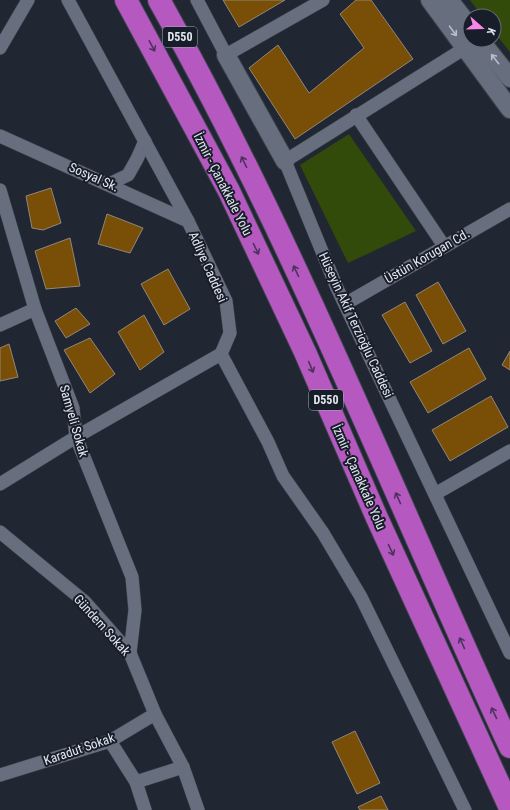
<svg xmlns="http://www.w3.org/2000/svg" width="510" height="810" font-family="'Roboto Condensed',sans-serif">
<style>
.green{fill:#324a0a}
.building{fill:#794f08;stroke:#928678}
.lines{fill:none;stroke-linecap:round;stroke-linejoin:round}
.street-casing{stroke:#3e444d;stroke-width:14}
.secondary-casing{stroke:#3e444d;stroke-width:20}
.highway-casing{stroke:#3e444d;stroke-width:24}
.street{stroke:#676e7d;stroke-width:13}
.secondary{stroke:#676e7d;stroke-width:18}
.highway{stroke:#b558c0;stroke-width:22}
.oneway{stroke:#b8bdc7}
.oneway2{stroke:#4e325e}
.labels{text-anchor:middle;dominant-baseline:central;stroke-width:4;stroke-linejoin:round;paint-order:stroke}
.shield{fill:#171d29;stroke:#a6aab4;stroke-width:1}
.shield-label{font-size:12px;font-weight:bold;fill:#e3e7ef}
.street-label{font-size:13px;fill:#e3e7ef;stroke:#171d29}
</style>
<rect width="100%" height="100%" fill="#202733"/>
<g class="green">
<path d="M470,0H510V52L494,32V16H482Z"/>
<path d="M349,134L416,231L348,263L300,165Z"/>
</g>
<g class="building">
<path d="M223,0H285L239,27Z"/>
<path d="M356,0H371L413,59L295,139L249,68L278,45L309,93L364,48L340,14Z"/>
<path d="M51,188L61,223L43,230L32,228L26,196Z"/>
<path d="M107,214L143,228L130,253L98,244Z"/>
<path d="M70,238L80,286L46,289L35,251Z"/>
<path d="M168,269L190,309L164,325L141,284Z"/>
<path d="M438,282L466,331L443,344L416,295Z"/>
<path d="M405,302L432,351L410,363L382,315Z"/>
<path d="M76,308L90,324L66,338L55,321Z"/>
<path d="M144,315L164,352L140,370L118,332Z"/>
<path d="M90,338L115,374L90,393L64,350Z"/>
<path d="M9,344L18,377L0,381V348Z"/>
<path d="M469,348L486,379L428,413L410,382Z"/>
<path d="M510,351V370L502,365Z"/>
<path d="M491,396L508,427L450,461L432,430Z"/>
<path d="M355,731L380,783L357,794L332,742Z"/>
<path d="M381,796L388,810H360L358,807Z"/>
</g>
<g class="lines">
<g class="street-casing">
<g id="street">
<path d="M197,0L226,55L323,0"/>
<path d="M0,48L28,0"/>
<path d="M465,48L285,161L337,288L510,653"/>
<path d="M356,115L444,246"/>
<path d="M0,136L188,221"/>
<path d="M109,184L128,175L137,159L145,141"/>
<path d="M0,190L35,309L73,408L76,437L132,577L135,610L130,653"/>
<path d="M345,304L510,209"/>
<path d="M0,325L35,309"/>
<path d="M221,354L268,442L283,476L323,533L361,597L465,810"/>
<path d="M0,484L76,437L221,354L230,333L226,301L188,221L68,0"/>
<path d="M435,494L510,451"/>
<path d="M0,532L85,602L130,653L155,714L183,767L198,810"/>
<path d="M110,741L136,782L145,810"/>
<path d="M0,775L110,741L155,714"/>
<path d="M136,782L183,767"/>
</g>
</g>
<g class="secondary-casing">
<g id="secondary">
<path d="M430,0L510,109"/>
<path d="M449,0L470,27"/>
<path d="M480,40L510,78"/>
<path d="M226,55L285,161"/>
</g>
</g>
<g class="highway-casing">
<g id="highway">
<path d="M126,0L229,191L305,352L377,518L510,808"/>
<path d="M159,0C294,240 395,498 510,747"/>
</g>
</g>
<use href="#street" class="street"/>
<use href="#secondary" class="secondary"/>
<use href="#highway" class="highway"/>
</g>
<defs><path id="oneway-shaft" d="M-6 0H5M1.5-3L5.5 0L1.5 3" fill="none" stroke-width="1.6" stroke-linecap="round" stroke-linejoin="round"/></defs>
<g class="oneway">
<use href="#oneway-shaft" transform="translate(453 31) rotate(54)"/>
<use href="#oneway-shaft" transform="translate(495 59) rotate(-128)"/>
</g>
<g class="oneway2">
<use href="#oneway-shaft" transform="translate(152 46) rotate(62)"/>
<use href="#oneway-shaft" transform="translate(244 162) rotate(-116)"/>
<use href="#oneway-shaft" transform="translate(256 249) rotate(65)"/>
<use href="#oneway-shaft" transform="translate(296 271) rotate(-115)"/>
<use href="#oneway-shaft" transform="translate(311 367) rotate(67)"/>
<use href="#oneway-shaft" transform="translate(398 498) rotate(-114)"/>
<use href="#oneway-shaft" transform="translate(391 550) rotate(65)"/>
<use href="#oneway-shaft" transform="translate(462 643) rotate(-114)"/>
<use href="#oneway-shaft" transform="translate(494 713) rotate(-115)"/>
</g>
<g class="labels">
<g class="shield">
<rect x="163" y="27" width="34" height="20" rx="3"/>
<rect x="309" y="390" width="34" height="20" rx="3"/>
</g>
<g class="shield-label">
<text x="180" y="37">D550</text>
<text x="326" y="400">D550</text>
</g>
<g class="street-label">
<text transform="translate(94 177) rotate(24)">Sosyal Sk.</text>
<text transform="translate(223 184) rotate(63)">İzmir - Çanakkale Yolu</text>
<text transform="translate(427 256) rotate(-30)">Üstün Korugan Cd.</text>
<text transform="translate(208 267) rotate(66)">Adliye Caddesi</text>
<text transform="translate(356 325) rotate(65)">Hüseyin Akif Terzioğlu Caddesi</text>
<text transform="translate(74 421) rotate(74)">Samyeli Sokak</text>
<text transform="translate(359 477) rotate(66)">İzmir - Çanakkale Yolu</text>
<text transform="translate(102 625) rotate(48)">Gündem Sokak</text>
<text transform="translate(79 749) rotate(-19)">Karadut Sokak</text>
</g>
</g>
<g transform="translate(482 28) rotate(110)"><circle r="19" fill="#171d29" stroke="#696e78"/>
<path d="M0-3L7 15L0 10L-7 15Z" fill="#fa87e7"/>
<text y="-6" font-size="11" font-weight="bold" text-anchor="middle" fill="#e3e7ef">K</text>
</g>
</svg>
